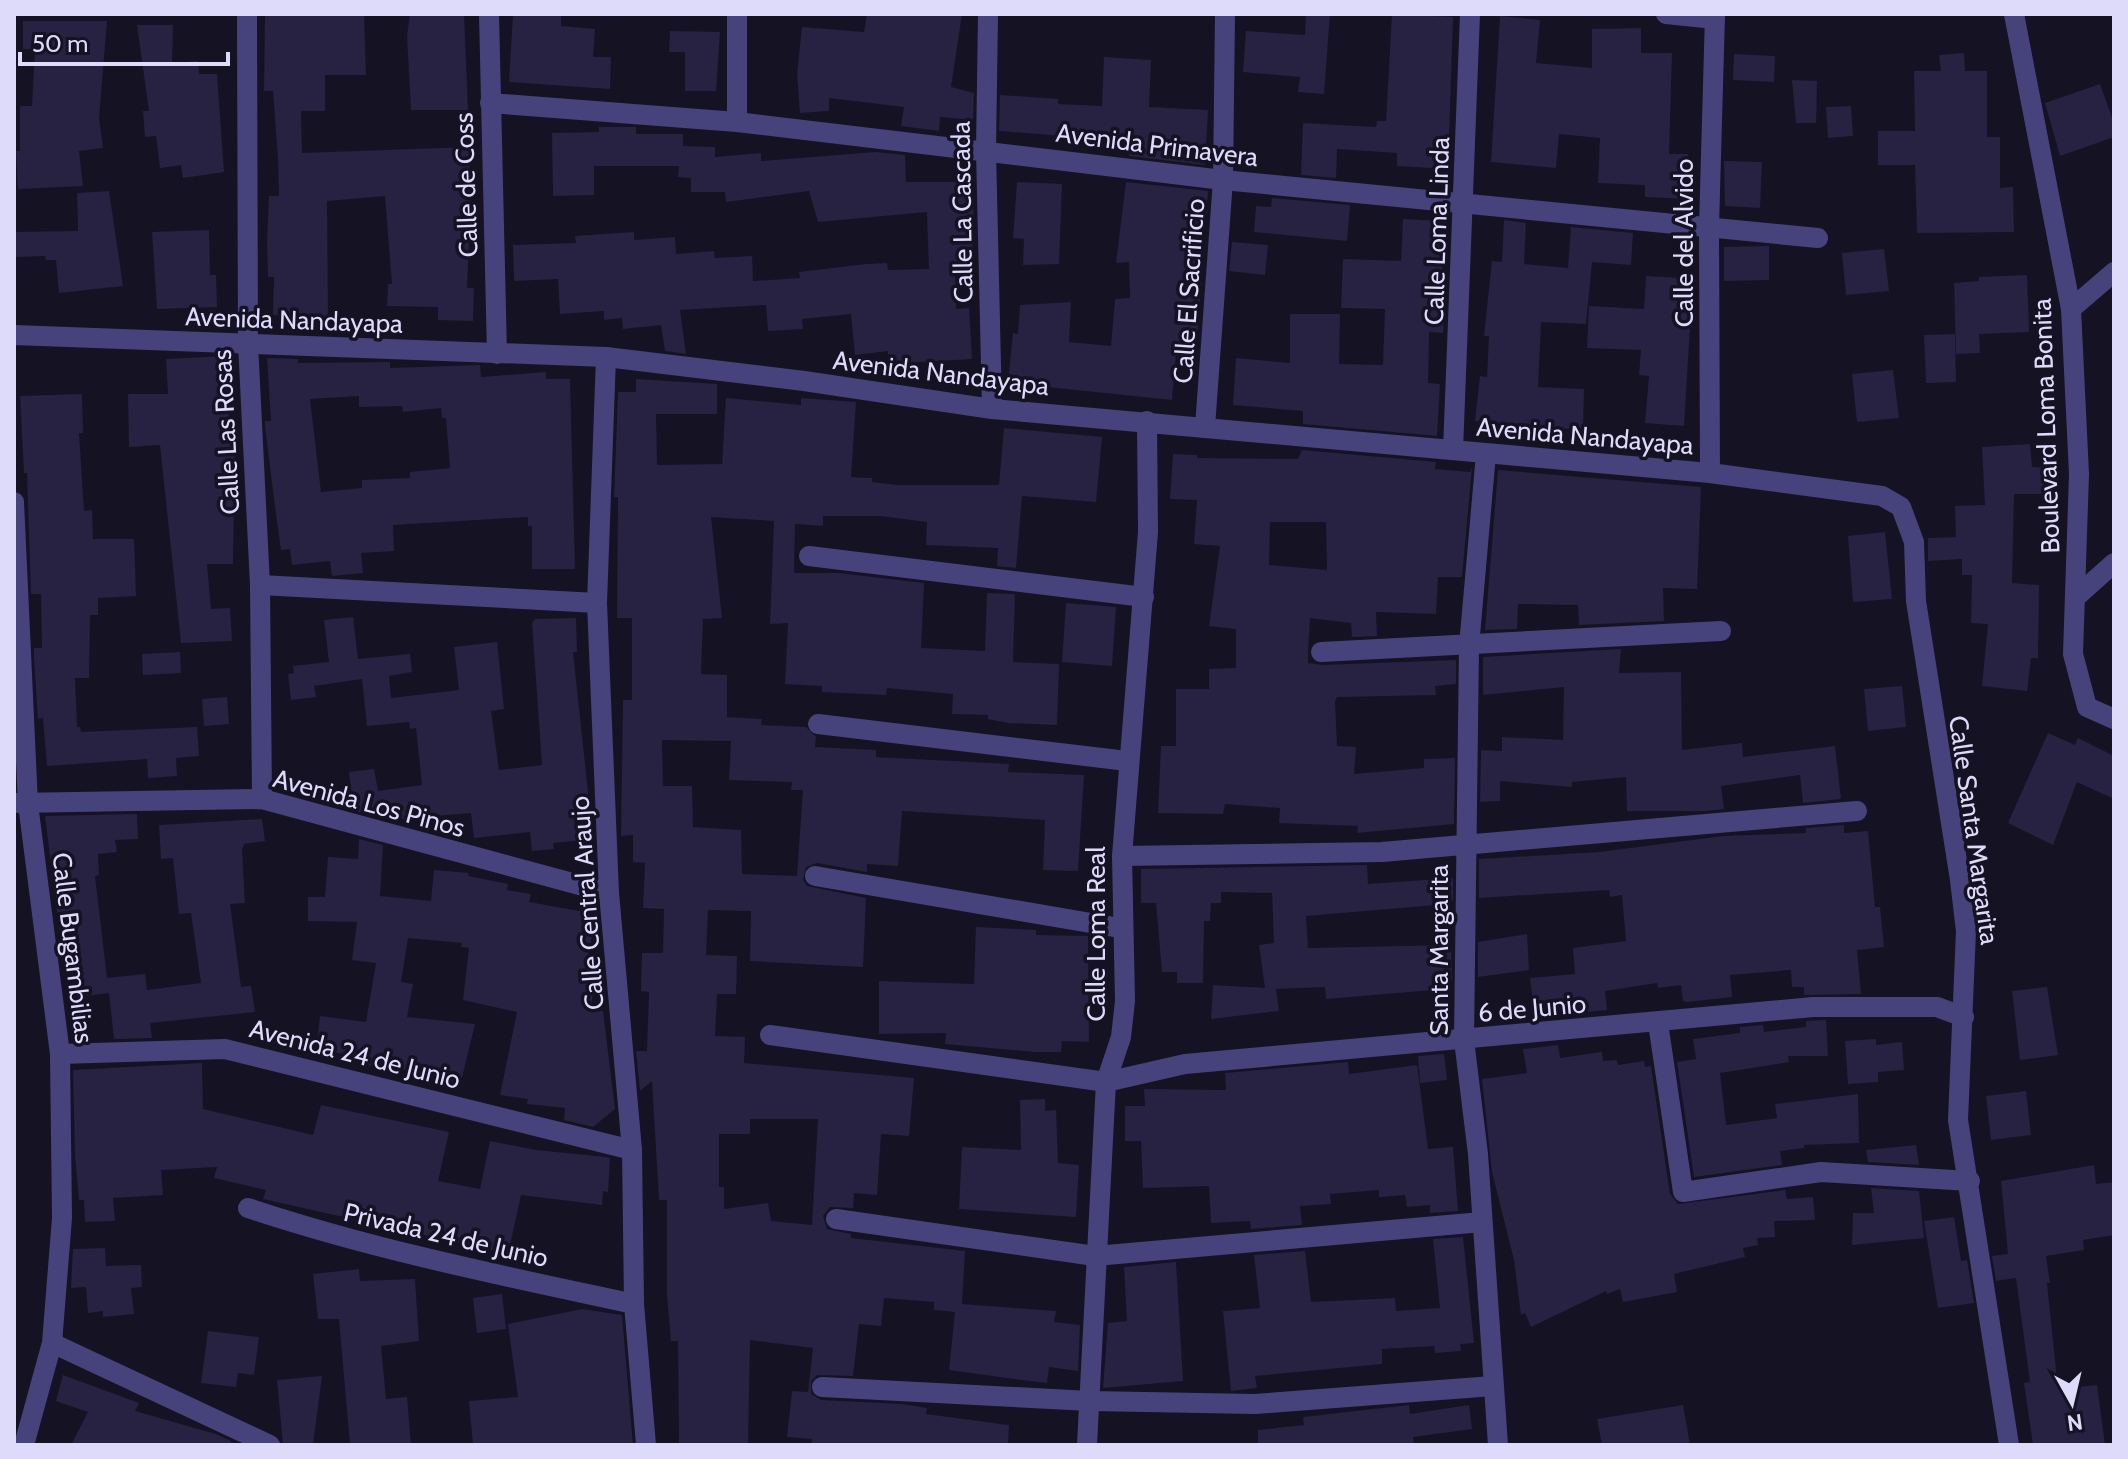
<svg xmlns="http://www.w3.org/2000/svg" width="2128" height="1459" font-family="Cabin,sans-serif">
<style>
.building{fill:#272142;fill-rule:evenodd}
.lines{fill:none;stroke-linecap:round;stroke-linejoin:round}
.minor{stroke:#46437c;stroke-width:20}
.labels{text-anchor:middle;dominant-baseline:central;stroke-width:7;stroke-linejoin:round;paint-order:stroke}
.street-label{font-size:26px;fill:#dedafa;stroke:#151224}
</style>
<rect width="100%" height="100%" fill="#151224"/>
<g class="building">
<path d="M265,14H364L366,75H325V111H301L302,153L469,147L472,240H469L467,288H474L473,321L438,320V307L387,306L388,284H392L385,196L327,201L328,317L273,315L274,277H268L267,241L269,196H279L278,159L273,91H264Z"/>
<path d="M410,14H464L468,110H411L407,36Z"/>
<path d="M513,14H561V26L595,29L593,57H611L610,89L509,82Z"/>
<path d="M867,14H962L951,87L974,93L973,120L940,117L939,131L901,126L904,107L829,98V111L800,113L797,74L802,27L864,32Z"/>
<path d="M1306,14H1330L1324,94L1298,92L1300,77L1243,72L1246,31L1305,35Z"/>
<path d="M1392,14L1453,17L1448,169L1397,166V153L1337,149L1336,178L1301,175L1303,123L1376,127L1377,121H1386Z"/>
<path d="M1500,16L1540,20L1536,63L1592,68V29L1641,28V53H1672L1669,154H1688L1686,199L1645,197V185L1598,183L1600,138L1559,134L1556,168L1491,162Z"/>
<path d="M23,21H107L99,118L103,148L79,151L83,186L18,189L16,151H20V106H32L35,49H23Z"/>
<path d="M137,25H173L172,63L198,61L199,74H217L224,172L183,178L181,165L160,168L156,136L145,137L143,111H149Z"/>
<path d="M670,31L720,32L716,91H685V52H669Z"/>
<path d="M1964,53L1965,71H1987V137H2000V188L2013,187L2014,232L1917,233L1915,165H1878V131H1915L1914,71H1941L1939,55Z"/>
<path d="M1734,54L1775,56L1774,82L1733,80Z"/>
<path d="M1104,57L1151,60L1149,107L1208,110L1205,165L1129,156L1130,141L999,131L1000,95L1058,99V104L1102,106Z"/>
<path d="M1792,80L1817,81L1816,123H1796Z"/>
<path d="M2100,84L2114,123V137L2060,156L2045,103Z"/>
<path d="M1851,106L1853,136L1828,138L1826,107Z"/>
<path d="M599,127H636V134H683V146L715,147V157L761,153V161L876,152L905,155L906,182H974L972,266H955L956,309L969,308L972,359L888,364V351L855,355L851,314L802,319L803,329L768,331L766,305L680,310L686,354L665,351L661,325L623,329L622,318L604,320V311L560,314L558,279L514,281L513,245L576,243L575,236L634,232V240L675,237L676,254L714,251L715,258L752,256L753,281L800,278L799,272L866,264L887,263L888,270L929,269L927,212L818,222L809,191L726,202L725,192H691V178L678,177L679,166H594V195L553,196L552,133L599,132Z"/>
<path d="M1724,161L1762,162L1760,208L1725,206Z"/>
<path d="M1017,182L1062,184L1059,264L1023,265L1024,239L1013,238Z"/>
<path d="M1126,182L1208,191L1196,355L1176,353L1172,400L1008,383L1013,333L1018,334L1020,305L1071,302L1069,342L1111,346L1115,299L1130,298L1129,262L1116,263Z"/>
<path d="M109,191L123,286L59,293L56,260H46L45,256L14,257V232L78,231L77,193Z"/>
<path d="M1272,198L1350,205L1347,241L1254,232L1256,206L1271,207Z"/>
<path d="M1403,219L1445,221L1440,302H1445L1443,333L1429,332L1428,383L1440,384L1437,436L1303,424V411L1233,405L1236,358L1290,363V314H1340L1339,364L1383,365L1385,309L1341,308L1343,259L1401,261Z"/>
<path d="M1504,220L1526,223L1524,264L1568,268L1571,227L1633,233L1631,265L1592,262L1586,324L1541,322L1538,387L1584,389L1583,430L1475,421L1480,376L1487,377L1489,336H1484L1492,261L1502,262Z"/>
<path d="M209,230L210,275H216L217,307L157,309L152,232Z"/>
<path d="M1232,242L1268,245L1265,275L1229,271Z"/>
<path d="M1769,246V280L1724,281V247Z"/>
<path d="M1884,249L1889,291L1846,295L1842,253Z"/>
<path d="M2027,275L2029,332L1979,334L1980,353L1956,354L1954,283L1979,281V277Z"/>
<path d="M1646,276L1682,278L1681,309L1691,310L1684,426L1645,423L1649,376L1639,375L1641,350L1587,348L1589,306L1644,309Z"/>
<path d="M1955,334L1956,382L1926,383L1924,335Z"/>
<path d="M226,356L229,421H235L233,564H207L211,609L230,608L232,641L181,643L160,445L129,447L128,394H168L166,359Z"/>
<path d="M267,358L298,359V363L390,362V368L480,365L481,377L546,372V379H570L575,569H532V526H528V517L393,525L394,551L361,553L363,573L332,576L330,561L292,565L290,549L281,550L275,507L265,426V421H271ZM359,396V407L402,406L403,412L441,408L442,418H446L450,468L410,472V478L362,480V488L321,492L310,399Z"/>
<path d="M1893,370L1899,418L1857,422L1852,374Z"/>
<path d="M636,379L717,384V414H656L657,465L722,464L726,398L801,405V398L856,402L851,477L872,478V482L897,485H999L1004,428L1102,437L1096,502L1022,496L1016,568L997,566L998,548L926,545L927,522L880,516H823V526L795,524L794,573H839L924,583L921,648L985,651L987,593L1015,594L1013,662L1059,664L1057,725L1008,723L988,719V715L952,714L953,694L887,688L886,695L822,692V686L785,684L788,623L770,624L774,521L711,517L722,618L703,619L701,674L727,675V717L762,719L761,725L806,727L816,737L815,747L876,750V757L1009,764L1008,772L1084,775L1078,871L1043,870L1045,820L902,811L898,866L867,864V872L817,863L806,867L803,880L807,886L866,898L863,967L750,961L751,911L708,910L706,955L737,956L736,994H717L715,1036L745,1037L744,1063L914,1078L909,1136L881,1134L877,1195L854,1193L853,1208L830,1207L823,1216L827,1229L851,1234V1238L965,1251L962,1304L1056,1311L1054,1322L1080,1325L1078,1371L1049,1367L1047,1383L1007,1378L949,1370L955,1312L934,1310V1302L884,1298L881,1326L859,1324L853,1376L817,1375L811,1381V1394L821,1400L902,1404L927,1408L926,1414L1009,1425L1008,1445H811L812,1439L787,1437L792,1391L808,1392L813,1348L750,1340L748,1445H679L678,1341H671L667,1295V1200H659L652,1081L640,1091L636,1051H647L649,992L641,991L642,953H663L664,909L643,908L645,863L633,862V835L621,836L623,700H632V618H617L618,497H614L618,392H636ZM662,740L731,741L729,780L792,782L791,790H803L797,876L742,874L741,830L693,827L692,786H663ZM750,1119H818L812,1225L771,1221L768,1203L724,1209V1187H719V1134H750Z"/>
<path d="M82,394L83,433H79L84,511L92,510L93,539H134L136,596L98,598V615H90L89,678H75L77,727H80L81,732L197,727L199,756L176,758L177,776L148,778L147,759L47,766L43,718L38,719L34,658V648H42L41,594H31L27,473H24L20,396Z"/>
<path d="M2030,444L2032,467L2049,468L2048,494H2014L2012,583L2039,585L2038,658H2031L2027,691L1982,686L1988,624L1971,623L1972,575H1962V559L1928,561V538L1956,537L1955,506L1985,505L1982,447Z"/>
<path d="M1302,450L1436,462L1435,469L1470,472L1472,467L1462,577H1438L1436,614L1376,612L1377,636L1352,637L1351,623L1310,618L1308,652V663L1322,665L1456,660V684L1435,686L1436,695L1337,697L1335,702L1337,746L1356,747L1354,774L1424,768V759L1455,758L1454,824L1357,833L1358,826L1279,823L1280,808L1225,804L1223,814L1158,813L1161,746H1176V689H1209V669L1236,668V629L1209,626L1220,546L1194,544L1197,500L1170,499L1173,454L1197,455V458L1298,459ZM1270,522H1326L1327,570L1269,565Z"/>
<path d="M1498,470L1701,487L1697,589L1663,588L1664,621L1579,625L1578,605L1518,604L1517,629L1485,630Z"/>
<path d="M1885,532L1892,599L1853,602L1848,536Z"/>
<path d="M1066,603L1116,607L1112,666L1062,662Z"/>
<path d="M353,617L358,659L410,654L412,672L389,676L391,698L459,690L454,647L497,642L504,709L491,711L499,770L542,765L532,623L535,619L576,618L577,652H573L593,839L553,843L554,849L532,851L530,832L474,838L471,813L391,820L354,811L349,772L374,769L378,791L422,785L416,728L410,729L409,722L367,726L362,679L314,686L316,697L291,700L288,674L294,673L293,666L329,662L324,620Z"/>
<path d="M1621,649L1619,673L1681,672L1682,750L1742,743L1743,757L1835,746L1841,799L1803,803L1800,775L1721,786L1724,809L1706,811H1627L1626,777L1572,782V787L1500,781V801L1480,802L1481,750L1502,751V737L1563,740L1564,687L1483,695V657Z"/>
<path d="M180,652L181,673L143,675L142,654Z"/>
<path d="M1902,686L1906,727L1868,731L1864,689Z"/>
<path d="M227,697L229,724L204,726L202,699Z"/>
<path d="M2048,733L2075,745L2078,738L2114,756V799L2077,782L2053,845L2008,823Z"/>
<path d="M137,814L138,839L115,840L117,852L98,854L99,875L95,876L107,978L145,974L147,990L201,983L191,913L179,914L173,858L161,859L159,825L262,819L265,841L244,844L242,851L245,903L230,904L241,987L251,986L255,1012L150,1023L152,1038L114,1039L109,993L68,998L45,816Z"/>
<path d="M1844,825V833L1868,831L1875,907H1880L1884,947L1857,950L1861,994L1804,995V987H1792L1791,970L1730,975L1732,997L1687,1002L1683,1001L1681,985L1658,988L1657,983L1605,991L1607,1010L1535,1017L1530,978L1575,974L1573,948L1626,941L1622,895L1610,897L1609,890L1479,898V859L1599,852L1723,836L1806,833V828Z"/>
<path d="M359,839L383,845L380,896L431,901L434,870L469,873L468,876L508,884L507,890L531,894L529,902L596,914L586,968L597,970L590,1011H603L615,1109L593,1127L564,1120L565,1108L527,1104L528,1099L500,1095L517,1012L463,1000L469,948L461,947L462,943L408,938L401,982L413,984L407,1017L475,1024L460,1086L407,1076L408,1070L366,1065L367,1057L316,1050L320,1016L366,1022L376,963L352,960L357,922L308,921V897H325L328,857L358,859Z"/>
<path d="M1367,865L1368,884L1453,878V900L1448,904L1306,916L1308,948L1451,945L1452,981L1445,982V989L1326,999L1325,987L1272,989H1276L1279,1011L1211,1019L1213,985L1265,988L1259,945L1274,943L1272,893L1221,892V903H1211L1210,921H1204L1203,983H1177V972H1162L1156,903H1141V869Z"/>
<path d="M976,927L1036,930V935L1088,936L1089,1042L1062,1041L1061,1052H1035L945,1044L946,1033L879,1034V981L974,984Z"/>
<path d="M1527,934L1529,970L1478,977V942Z"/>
<path d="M2047,987L2058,1055L2020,1060L2012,991Z"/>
<path d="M1826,1020L1828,1056H1788L1789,1062L1720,1073L1726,1125L1777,1118L1775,1104L1858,1094L1859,1143L1804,1145V1148L1780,1151L1782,1165L1694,1177L1677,1062L1696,1059L1693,1039L1740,1033V1027L1763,1025L1764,1032L1806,1027V1021Z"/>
<path d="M1876,1039V1045L1902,1042L1904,1070L1878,1072V1082L1848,1084L1845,1041Z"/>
<path d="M1558,1045L1560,1058L1602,1052L1603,1061L1617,1060L1618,1065L1644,1061L1645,1067L1651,1066L1670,1194L1678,1204L1785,1190L1787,1199L1813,1197L1815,1220L1774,1221L1775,1237L1757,1238L1758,1245L1743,1248L1745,1257L1674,1274L1677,1292L1623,1302L1620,1289L1607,1294L1606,1291L1531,1327L1525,1313L1521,1315L1514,1260L1492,1172L1482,1079L1527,1073L1523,1049Z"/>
<path d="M1444,1054L1447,1080L1420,1083L1418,1056Z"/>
<path d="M1348,1062L1349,1074L1417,1065L1428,1149L1453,1147L1458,1211L1430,1213V1205L1407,1207L1405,1195L1379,1197V1190L1330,1194L1331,1204L1300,1206L1302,1225L1251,1229L1250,1221L1211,1223L1209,1186L1143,1188L1141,1141H1125V1106H1145L1144,1089L1226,1090L1225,1073Z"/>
<path d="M202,1063L203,1109L313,1135L321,1105L449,1132L438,1181L480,1189L490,1141L536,1150L606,1157L610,1158L608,1192L603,1191L602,1205L521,1195L508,1254L263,1199L266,1190L214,1178L217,1167L161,1170L163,1195L113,1198L115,1221L85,1222L84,1200H79L75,1156L73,1070Z"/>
<path d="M2026,1091L2031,1135L1991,1140L1986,1096Z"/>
<path d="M1045,1099V1111L1056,1110L1058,1163L1079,1165L1076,1217L959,1209L962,1147L1021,1150L1020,1100Z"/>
<path d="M1916,1145L1919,1165L1868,1162L1866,1150Z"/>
<path d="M2094,1165L2096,1184L2114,1182V1235L2083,1240L2084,1250L2046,1256L2050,1283H2047L2058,1389L2097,1385L2105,1445H2033L2024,1383L2030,1382L2016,1278L1996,1281L1992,1256L2008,1254L2001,1181Z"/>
<path d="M1871,1188L1919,1191L1924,1238L1852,1245L1853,1213H1874Z"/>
<path d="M1954,1217L1961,1261L1967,1260L1974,1303L1938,1308L1924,1221Z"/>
<path d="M1463,1237L1474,1343L1460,1344L1461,1351L1435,1353L1434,1346L1382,1349V1364L1255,1376L1257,1388L1231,1391L1223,1311L1260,1308L1254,1255L1305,1251L1311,1302L1395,1298L1396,1311L1440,1308L1433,1239Z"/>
<path d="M105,1248L106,1266L141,1265L142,1287L131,1288L134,1314L103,1317V1311L88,1313L86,1287L71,1288L73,1249Z"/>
<path d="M1176,1262L1183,1381L1103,1388L1108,1323L1127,1321L1124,1267Z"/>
<path d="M359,1269L360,1281L415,1279L419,1341L381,1346L386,1399L407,1397L411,1445H350L339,1319H318L313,1274Z"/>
<path d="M502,1294L506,1329L477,1333L473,1298Z"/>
<path d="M582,1309L622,1315L633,1445H473L469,1401L518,1397L508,1324Z"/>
<path d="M208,1331L259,1337L254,1375L238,1373L236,1387L201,1383Z"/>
<path d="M63,1375L139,1403L135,1411L216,1434L231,1441V1445H71L88,1412L56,1401Z"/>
<path d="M322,1376L313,1445H283L277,1380Z"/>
<path d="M1409,1405L1410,1414L1469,1405L1472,1429L1413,1437L1414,1445H1258V1430L1304,1425L1303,1417Z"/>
<path d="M1683,1405L1690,1445H1602L1597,1419Z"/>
</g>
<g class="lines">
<g class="minor">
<path d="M247,14L248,343L260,585L262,799"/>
<path d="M489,14L497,354"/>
<path d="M737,14V122"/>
<path d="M988,14L986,150L992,409"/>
<path d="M1666,14L1715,19"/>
<path d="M2014,14L2071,309L2079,474L2073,654L2087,707L2114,719"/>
<path d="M490,103L737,122L1223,180L1818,238"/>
<path d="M2071,309L2114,272"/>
<path d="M14,335L606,357L804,381L992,409L1710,473L1882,496L1901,507L1914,542L1916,601L1960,880L1966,931L1958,1120L2009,1445"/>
<path d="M606,357L597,603L609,893L632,1150L634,1304L646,1445"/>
<path d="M1205,427L1223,180L1225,14"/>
<path d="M1453,450L1470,14"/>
<path d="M1486,454L1469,646L1464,1040L1478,1154L1498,1445"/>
<path d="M1710,473L1709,227L1715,14"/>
<path d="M14,502L28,804L60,1054L62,1218L52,1343L24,1445"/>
<path d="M809,556L1144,597"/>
<path d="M260,585L597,603"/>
<path d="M2076,597L2114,563"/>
<path d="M1321,652L1721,631"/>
<path d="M818,724L1127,761"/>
<path d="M14,803L262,799L609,893"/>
<path d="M1122,856L1382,852L1857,811"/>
<path d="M815,876L1120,928"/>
<path d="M1658,1023L1683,1192L1821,1172L1970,1181"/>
<path d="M770,1035L1106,1082L1185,1064L1813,1007H1937L1964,1017"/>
<path d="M60,1054L225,1049L632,1150"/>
<path d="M248,1208C374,1250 504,1276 634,1304"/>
<path d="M836,1219L1095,1256L1482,1222"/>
<path d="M52,1343L270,1445"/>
<path d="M822,1387L1090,1401L1255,1404L1493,1386"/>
<path d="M1087,1445L1106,1082L1121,1037L1125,1001L1122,856L1148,532L1147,421"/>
</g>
</g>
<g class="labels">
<g class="street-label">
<text transform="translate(1157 145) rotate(7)">Avenida Primavera</text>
<text transform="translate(466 185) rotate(-92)">Calle de Coss</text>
<text transform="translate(962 212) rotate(-91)">Calle La Cascada</text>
<text transform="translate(1437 231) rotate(-88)">Calle Loma Linda</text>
<text transform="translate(1684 243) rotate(-90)">Calle del Alvido</text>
<text transform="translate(1189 291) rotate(-86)">Calle El Sacrificio</text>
<text transform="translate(294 320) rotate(2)">Avenida Nandayapa</text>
<text transform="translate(941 373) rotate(7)">Avenida Nandayapa</text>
<text transform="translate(2046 426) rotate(-92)">Boulevard Loma Bonita</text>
<text transform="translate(226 432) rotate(-93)">Calle Las Rosas</text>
<text transform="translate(1585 436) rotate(5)">Avenida Nandayapa</text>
<text transform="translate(369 803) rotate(15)">Avenida Los Pinos</text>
<text transform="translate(1974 830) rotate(82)">Calle Santa Margarita</text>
<text transform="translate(587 903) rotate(-94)">Calle Central Araujo</text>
<text transform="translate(1096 934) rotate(-90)">Calle Loma Real</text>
<text transform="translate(73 948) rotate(83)">Calle Bugambilias</text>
<text transform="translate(1439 950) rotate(-90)">Santa Margarita</text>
<text transform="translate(1532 1008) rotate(-5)">6 de Junio</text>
<text transform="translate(355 1054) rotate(14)">Avenida 24 de Junio</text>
<text transform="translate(446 1235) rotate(13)">Privada 24 de Junio</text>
</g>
</g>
<rect width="2128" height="1459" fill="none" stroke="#dedafa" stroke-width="32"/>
<g transform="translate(2072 1403) rotate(172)" stroke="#151224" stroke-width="6" paint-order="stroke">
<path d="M0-6L14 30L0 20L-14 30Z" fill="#dedafa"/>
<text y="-12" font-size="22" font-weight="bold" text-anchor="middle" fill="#dedafa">N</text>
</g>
<path d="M20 52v12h208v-12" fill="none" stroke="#dedafa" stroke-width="4"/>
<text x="32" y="52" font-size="24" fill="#dedafa" stroke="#151224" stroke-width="6" paint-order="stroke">50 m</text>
</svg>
